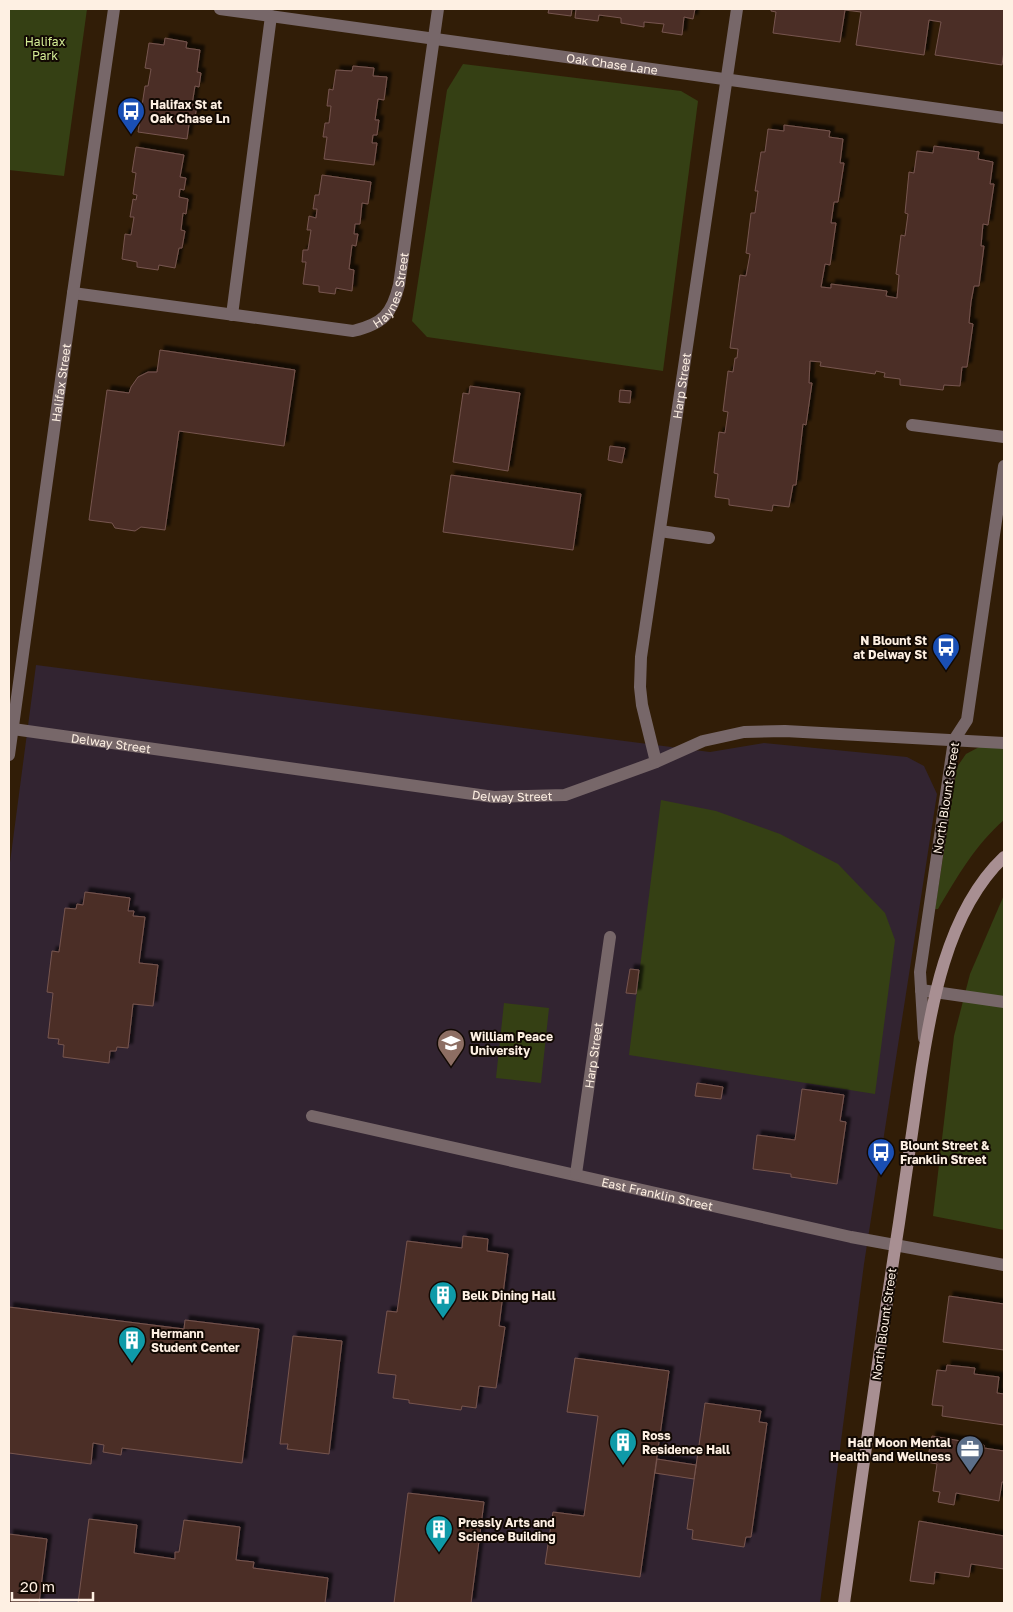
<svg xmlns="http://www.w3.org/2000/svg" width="1013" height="1612" font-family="'Golos Text',sans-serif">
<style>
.education{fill:#322431}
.green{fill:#354014}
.building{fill:#4c2e28;stroke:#76554e;filter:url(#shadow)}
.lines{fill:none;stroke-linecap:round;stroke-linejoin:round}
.lane{stroke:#776769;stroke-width:12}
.street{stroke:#776769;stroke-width:12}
.secondary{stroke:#a88f92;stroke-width:12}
.labels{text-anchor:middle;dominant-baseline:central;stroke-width:4;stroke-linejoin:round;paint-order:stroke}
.park-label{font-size:12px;fill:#d3eb94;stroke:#120903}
.street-label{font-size:12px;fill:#fef0e3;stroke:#120903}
.poi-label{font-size:12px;font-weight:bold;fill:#fef0e3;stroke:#120903;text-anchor:start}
</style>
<defs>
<filter id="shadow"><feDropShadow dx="4.5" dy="-4.5" stdDeviation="1" flood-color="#0009"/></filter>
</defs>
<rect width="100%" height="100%" fill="#311d07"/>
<path class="education" d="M36,665L710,752L764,743L907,757L924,766L937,794L864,1264L820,1603H9V870Z"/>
<g class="green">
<path d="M9,9H87L64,176L9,170Z"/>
<path d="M463,64L681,91L698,101L663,371L427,337L412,321L447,90Z"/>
<path d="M981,746L1004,748V820C976,844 957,877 938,909H935L957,767L966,754Z"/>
<path d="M661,800L716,811L780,834L838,864L885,913L895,940L875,1094L629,1055Z"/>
<path d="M1004,895V1230L933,1216L954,1036L970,974Z"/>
<path d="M504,1003L549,1008L541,1083L496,1078Z"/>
</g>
<g class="building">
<path d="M549,9H572L571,16L548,13Z"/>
<path d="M576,9H695L693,19L684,17L682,35L662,32L664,24L644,22V27L621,23V18L599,15L598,21L575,18Z"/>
<path d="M771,9H1004V51L1002,65L935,55L941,22L929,20L924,55L856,45L861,12L845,10L840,42L773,33L776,12L771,11Z"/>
<path d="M165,38L187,42L186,48L200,50L197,72L201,73L199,87L195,86L192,105H197L195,118L190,117L187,139L138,132L145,86H148L151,69L145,68L149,43L164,45Z"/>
<path d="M353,66L374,68L373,76L387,77L384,100L378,99L375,120H379L377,135H373L372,143H377L374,165L324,159L327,137H323L325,123H329L331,106H327L329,89L333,90L336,70L352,71Z"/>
<path d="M784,125L830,131L829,137L843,139L840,163H844L838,202H834L831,223H836L830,265L825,264L821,287L831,288V284L887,291L886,296L897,298L899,275L896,274L901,235L905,236L908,214L905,213L909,172L914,173L917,151L933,153L934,146L979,152L978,159L993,162L990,184H994L988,225L983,224L981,246H984L979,286H974L971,302L969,323L973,324L967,367H962L960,386L944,385L943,390L900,385V379L884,377L885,373L876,371L875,374L820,366L821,362L810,361L809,383H812L806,425L803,424L796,485H793L789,507L773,505L772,511L729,505V499L715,497L718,474L714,473L719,432L725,433L728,412L723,411L728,371L733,372L735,358H737L738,349L730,348L740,275L746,276L750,254L746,253L751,213H755L758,191H755L761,152H765L768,129L784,131Z"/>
<path d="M136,147L184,155L180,177L186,178L184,190L180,189L179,197L188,199L186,214L183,213L181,230L185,231L182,248H179L175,268L159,265L158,270L137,267V262L122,259L125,234L131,235L134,217H130L133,199L136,200L137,195L133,194L136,173L132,172Z"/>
<path d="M322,175L371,182L368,204L362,203L360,224H355L354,234H358L356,246L352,245L349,269L354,270L352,291L336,288L335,294L319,292V286L303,284L306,262H302L303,250H308L311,230H307L309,216L316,218L317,209H313L315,195H319Z"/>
<path d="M160,350L295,370L284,446L179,431L165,530L141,527L135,531L115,528L112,523L89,520L107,390L129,393L131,387L138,377L148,372H157Z"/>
<path d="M470,386L520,393L508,471L453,462L463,393L469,394Z"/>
<path d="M620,390L631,391L630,403L619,402Z"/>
<path d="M610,446L625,448L622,463L608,460Z"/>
<path d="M451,475L581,494L573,550L443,532Z"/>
<path d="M85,892L130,898L128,911H134L133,916L145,917L139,963L158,965L153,1006L133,1004L128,1048L117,1047L116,1051H110L109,1063L63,1057L64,1045L58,1044L59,1039L48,1038L53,993L47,992L52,951L59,952L65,908L76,909L77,904L83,905Z"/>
<path d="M630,969L639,970L636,994L626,993Z"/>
<path d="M697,1083L723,1087L721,1099L695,1096Z"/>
<path d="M802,1089L844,1095L840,1121L846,1122L837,1184L791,1177V1174L753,1169L757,1135L795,1140Z"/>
<path d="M463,1236L488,1239L487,1251L508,1254L499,1326L505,1327L496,1388L479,1386L476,1408L462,1406L461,1410L409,1403V1400L393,1398L396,1375L378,1373L387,1311L397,1312L407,1241L462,1248Z"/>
<path d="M949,1296L1004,1304V1350L943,1342Z"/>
<path d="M9,1307L184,1329L185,1320L259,1329L242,1463L122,1448L121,1455L103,1452L104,1445L93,1443L91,1464L9,1453Z"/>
<path d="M293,1336L342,1341L329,1454L287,1449L288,1444H280Z"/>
<path d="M575,1358L669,1371L640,1577L545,1564L553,1512L584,1516L598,1416L567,1412Z"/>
<path d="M947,1365L975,1368L974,1374L999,1377L997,1393L1004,1394V1425L942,1416L943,1406L932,1405L937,1370L946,1371Z"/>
<path d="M705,1403L761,1411L759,1422L767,1423L751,1537H746L744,1547L692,1539L693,1530L687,1529Z"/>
<path d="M932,1436L984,1445V1448L1004,1451V1482H1002L999,1501L956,1493L954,1505L938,1502L940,1492L933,1491L937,1464L927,1462Z"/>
<path d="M657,1459L696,1465L694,1479L655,1473Z"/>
<path d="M408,1493L484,1502L471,1603H394Z"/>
<path d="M89,1519L137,1525L134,1553L175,1559V1552H179L184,1520L240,1527L236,1560L254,1562L253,1568L328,1578L325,1603H78Z"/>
<path d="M919,1521L1004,1536V1569L971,1564L969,1577L935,1572L934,1584L910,1581Z"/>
<path d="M9,1534L47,1539L39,1603H9Z"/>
</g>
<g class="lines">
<g class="lane">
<path d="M232,315L271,16"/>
<path d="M912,425L1004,437"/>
<path d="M660,531L709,538"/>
<path d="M921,990L1004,1002"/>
</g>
<g class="street">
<path id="s1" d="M220,9L1004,118"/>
<path id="s2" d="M73,293L353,331C383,324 392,314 399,285L438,9"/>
<path id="s3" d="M13,729L494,797L565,795L656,762L703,741L744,732L785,731L1004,743"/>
<path id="s4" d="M9,755L73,293L114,9"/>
<path id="s5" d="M656,762L642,705L640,687L641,657L737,9"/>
<path d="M924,1038L920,972L954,740L967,720L1004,466"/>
<path id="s6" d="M312,1116L851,1237L1004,1265"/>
<path id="s7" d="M576,1174L610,937"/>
</g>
<path class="secondary" d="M844,1603C862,1477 879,1350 899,1223C906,1177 912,1131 919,1085C930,1009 946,912 1004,857"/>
</g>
<defs>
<g id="bus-pin" transform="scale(1.4375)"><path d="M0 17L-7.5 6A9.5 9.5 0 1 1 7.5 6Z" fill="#1a4fb4" stroke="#120903"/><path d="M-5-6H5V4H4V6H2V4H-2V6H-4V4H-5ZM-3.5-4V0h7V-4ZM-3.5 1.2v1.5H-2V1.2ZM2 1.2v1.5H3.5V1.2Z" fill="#fff"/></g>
<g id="university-pin" transform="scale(1.4375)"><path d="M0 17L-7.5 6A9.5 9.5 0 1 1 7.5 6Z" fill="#8d6e63" stroke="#120903"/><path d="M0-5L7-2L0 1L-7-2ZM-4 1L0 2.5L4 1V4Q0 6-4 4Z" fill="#fff"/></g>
<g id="building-pin" transform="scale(1.4375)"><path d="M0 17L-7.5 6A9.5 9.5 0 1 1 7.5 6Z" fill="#0f9aa8" stroke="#120903"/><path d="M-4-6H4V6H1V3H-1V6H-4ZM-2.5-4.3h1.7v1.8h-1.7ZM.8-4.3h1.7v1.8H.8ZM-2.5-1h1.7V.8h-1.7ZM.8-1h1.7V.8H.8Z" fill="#fff"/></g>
<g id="office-pin" transform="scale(1.4375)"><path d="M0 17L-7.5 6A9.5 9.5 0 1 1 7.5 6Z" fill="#5c6f8a" stroke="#120903"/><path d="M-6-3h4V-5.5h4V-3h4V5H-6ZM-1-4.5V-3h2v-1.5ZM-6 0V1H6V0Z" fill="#fff"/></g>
</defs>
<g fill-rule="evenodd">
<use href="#bus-pin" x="131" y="111"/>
<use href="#bus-pin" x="946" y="647"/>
<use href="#university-pin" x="451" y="1043"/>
<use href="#bus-pin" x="881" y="1152"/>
<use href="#building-pin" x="443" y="1295"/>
<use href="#building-pin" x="132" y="1340"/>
<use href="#building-pin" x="623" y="1442"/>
<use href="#office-pin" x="970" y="1449"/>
<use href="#building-pin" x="439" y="1529"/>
</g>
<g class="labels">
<g class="park-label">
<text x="45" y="41">Halifax<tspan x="45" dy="14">Park</tspan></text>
</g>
<g class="street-label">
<text stroke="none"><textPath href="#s1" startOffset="396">Oak Chase Lane</textPath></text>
<text stroke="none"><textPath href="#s2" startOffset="345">Haynes Street</textPath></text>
<text stroke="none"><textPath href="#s4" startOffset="376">Halifax Street</textPath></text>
<text stroke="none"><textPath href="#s5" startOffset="381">Harp Street</textPath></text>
<text stroke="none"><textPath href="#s3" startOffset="99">Delway Street</textPath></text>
<text stroke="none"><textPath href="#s3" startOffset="504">Delway Street</textPath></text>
<text transform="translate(946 798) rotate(-81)">North Blount Street</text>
<text stroke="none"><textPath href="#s7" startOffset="120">Harp Street</textPath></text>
<text stroke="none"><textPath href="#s6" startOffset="354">East Franklin Street</textPath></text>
<text transform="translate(884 1324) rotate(-82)">North Blount Street</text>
</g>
<g class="poi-label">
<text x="150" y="104">Halifax St at<tspan x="150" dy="14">Oak Chase Ln</tspan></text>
<text x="927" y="640" text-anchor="end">N Blount St<tspan x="927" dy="14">at Delway St</tspan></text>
<text x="470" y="1036">William Peace<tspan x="470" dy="14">University</tspan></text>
<text x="900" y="1145">Blount Street &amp;<tspan x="900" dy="14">Franklin Street</tspan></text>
<text x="462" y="1295">Belk Dining Hall</text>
<text x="151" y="1333">Hermann<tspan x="151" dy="14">Student Center</tspan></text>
<text x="642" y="1435">Ross<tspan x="642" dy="14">Residence Hall</tspan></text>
<text x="951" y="1442" text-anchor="end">Half Moon Mental<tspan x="951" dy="14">Health and Wellness</tspan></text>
<text x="458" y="1522">Pressly Arts and<tspan x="458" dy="14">Science Building</tspan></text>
</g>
</g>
<rect width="1013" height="1612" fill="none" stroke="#fef0e3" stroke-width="20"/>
<path d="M12 1592v8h81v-8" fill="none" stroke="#fef0e3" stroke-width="2.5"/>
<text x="20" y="1592" font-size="15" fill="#fef0e3" stroke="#120903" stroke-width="4" paint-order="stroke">20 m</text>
</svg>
